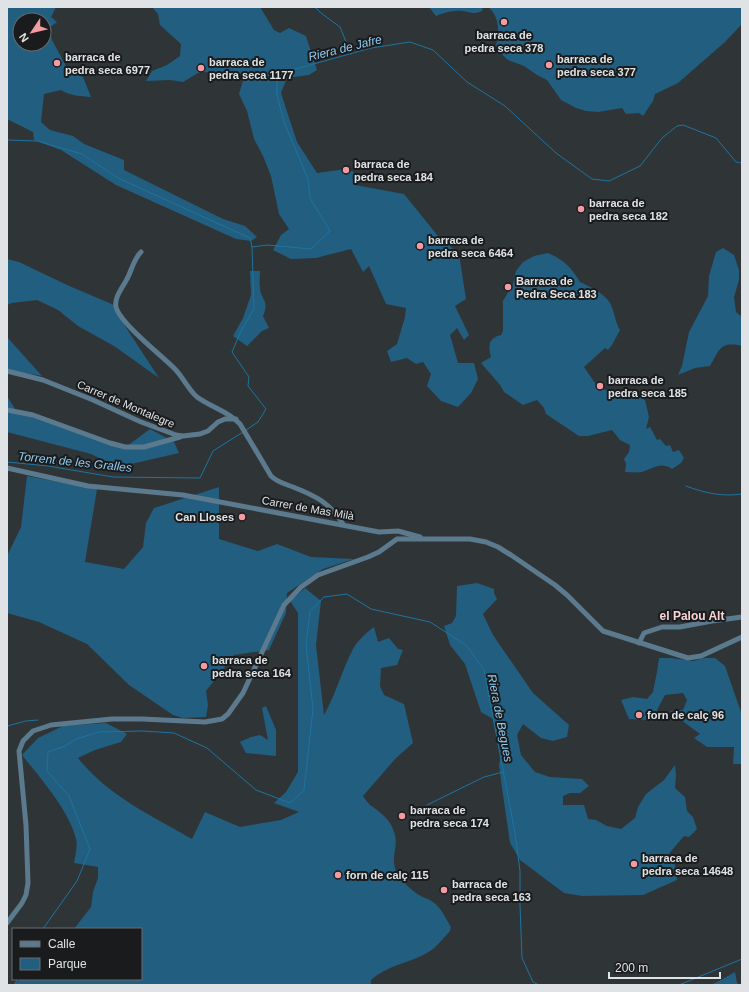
<svg xmlns="http://www.w3.org/2000/svg" width="749" height="992" font-family="Arial,sans-serif">
<style>
.green{fill:#225e7f;fill-rule:evenodd}
.lines{fill:none;stroke-linecap:round;stroke-linejoin:round}
.stream{stroke:#1e74a1;stroke-width:1}
.minor{stroke:#5b7a8e;stroke-width:5}
.poi-dot{fill:#f49aa2;stroke:#191b1c;stroke-width:1.5}
.labels{text-anchor:middle;dominant-baseline:central;stroke-width:4;stroke-linejoin:round;paint-order:stroke}
.poi-label{font-size:11px;font-weight:bold;fill:#dfe3e5;stroke:#191b1c;text-anchor:start}
.street-label{font-size:11px;fill:#dfe3e5;stroke:#191b1c}
.water-label{font-size:12px;font-style:italic;fill:#90cbf1;stroke:#191b1c}
.neighbourhood-label{font-size:12px;font-weight:bold;fill:#f8d4d6;stroke:#191b1c}
</style>
<rect width="100%" height="100%" fill="#2f3437"/>
<g class="green">
<path d="M7,7H56L51,17L57,22L49,28L52,40L67,68L83,77L91,97C80,96 70,96 61,90L44,94L41,122L50,130L73,136L84,144L124,160V170L223,219L245,226L257,237L251,241L236,239L116,185L61,150L34,140L33,132L7,119ZM20,20H44V44H20Z"/>
<path d="M152,7H260L274,30L280,33L289,28L306,36L317,70L309,75L287,78L281,93L297,142L317,173L346,169L354,172L355,185L404,194L438,236L459,254L466,299L455,306L469,335L464,340L457,328L450,335L458,363H474L478,379L471,393L458,407L441,401L427,386L431,374L423,362L416,364L407,358L391,362L387,351L397,344L405,317L406,308L386,304L369,266L363,272L351,249L316,258L291,259L273,250L281,235L289,229L279,214L271,176L263,156L254,139L247,111L239,94L245,74L204,72L198,73L183,82L170,80L146,81L152,71L167,65L180,56L181,44L160,25L158,14Z"/>
<path d="M429,7H483L482,11C473,15 471,12 462,11C453,10 444,13 436,16Z"/>
<path d="M488,7H742V24L725,42L678,83L655,94L653,101L643,116L639,113L626,114L622,108L598,112L586,111L576,108L561,100L547,80L537,75L524,66L508,60L495,48C500,35 500,16 488,7Z"/>
<path d="M723,248L734,255L739,270V280L734,297L736,312L742,317V346C720,341 720,349 710,366L695,368L678,375L682,366L689,332L708,296L709,276L716,252Z"/>
<path d="M548,253C564,260 571,267 580,282C589,286 605,294 610,303C615,312 615,322 620,330L612,345L608,350L605,348L584,367L597,386L601,389L624,394L633,397L639,396L645,400L649,417L646,429L650,427L657,440L660,439L666,446L670,445L673,452L679,450L684,458L681,463L672,469C660,461 653,469 642,472C637,473 631,472 625,472L626,464L624,459L629,452L630,445L620,440L612,430L588,436H579L546,414L544,408L537,400L523,405L504,392L500,385L481,363L491,357C488,346 488,338 501,335L503,331V301L513,284L516,271L523,262L534,256Z"/>
<path d="M7,259L19,262L67,285L114,305L127,329L159,378L114,346L78,326L58,310L37,300L12,303L7,305Z"/>
<path d="M250,271H260C260,277 259,283 260,288C261,301 270,300 263,316L269,328L262,331L247,346L233,336L243,318L251,295Z"/>
<path d="M7,337L42,376L7,370Z"/>
<path d="M7,396L15,409L123,449L150,429L174,442L179,453L118,467L91,454L7,432Z"/>
<path d="M27,476L97,489L85,562L124,569L143,547L146,523L154,508L219,487V539L258,551L277,544L311,557L354,559L323,569L287,593L286,613L269,650L234,655L206,691L208,705L206,717L183,718L173,715L129,685L87,644L39,622L7,613V556L21,527Z"/>
<path d="M477,583L494,589V593L497,599L483,614L493,635L533,693L569,725L567,737L553,741L541,738L523,724L517,735L521,755L535,772L550,777L582,779L589,786L580,793H570L563,796V805H584L588,819L596,820L607,826L621,829L635,818L638,807L646,794L664,780L675,765L676,775L675,788L685,797L687,811L693,817L697,829L689,837L684,836L667,856L675,865L677,880L643,895L582,896L564,893L520,860L510,843L501,781L499,764L501,755L493,719L481,712L465,664L450,645L444,626L452,623L456,616L457,586Z"/>
<path d="M305,588L321,601L316,645L324,715C336,694 342,670 353,649C358,640 366,633 374,627L378,642L389,638L398,649L403,650L397,665L381,668L380,686L384,695L404,704L413,743L396,758L363,796C366,800 369,805 373,807C383,815 390,819 394,832C400,847 388,859 398,874C403,882 411,890 419,895C424,898 429,899 433,902C441,907 446,919 451,927L450,931C444,937 439,944 433,949C414,963 388,964 371,980V985H12L22,979H141V929H74L91,907L93,892L98,878V867L74,863C75,856 78,846 76,839C69,810 40,778 22,755L38,738L63,726L106,723L127,734L121,742L95,750L78,758C107,795 152,816 192,839L205,812L240,827L281,820L299,812L274,803L286,792L298,772V613L290,601Z"/>
<path d="M659,658H671L693,661L704,658H715L725,666L742,715V764H733L734,747H707L694,738L700,734L685,723L670,711L683,710L687,700L683,693L665,695L657,710L660,717L651,720L629,719L621,700L633,697L647,699L653,692L657,672Z"/>
<path d="M266,706L276,730V756L246,753L240,742L251,737L260,735L268,740L262,708Z"/>
<path d="M735,972L737,983L740,985H710L719,981Z"/>
</g>
<g class="lines">
<g class="stream">
<path d="M315,7L321,13L340,27L351,54"/>
<path d="M7,140L37,141L82,154L118,178L250,238L252,247L267,245L311,249L330,231L310,198L308,179L284,122L277,95V77L292,70L371,48L410,42L433,50L467,82L505,106L556,153L592,179L609,181L640,166L662,138L677,126L683,125L716,138L736,162L742,163"/>
<path d="M246,430L258,422L266,409L248,386L249,377L232,352L241,331L254,309L252,247"/>
<path d="M7,462L48,466L113,477L200,478L213,451L243,432"/>
<path d="M686,486C704,493 723,497 742,494"/>
<path d="M7,726L26,721L38,720"/>
<path d="M427,805L484,777L503,772"/>
<path d="M43,929L77,881L90,849L69,796L47,771L48,752L65,746L76,739L99,732L143,731L174,733L207,748L256,790L290,803L304,790L313,709L306,645L310,611L324,597L347,594L371,609L430,622L466,645L484,670L515,833L520,871V905L522,958L533,982L539,985"/>
<path d="M15,985L17,979"/>
<path d="M679,985L742,959"/>
</g>
<g class="minor">
<path d="M141,252C133,260 132,270 127,279C123,287 114,297 116,307C120,323 161,355 174,368C183,377 188,389 197,397C212,408 227,410 240,424L271,476C277,482 285,484 293,487C316,496 330,503 343,524"/>
<path d="M7,371L43,380L93,400L141,422L176,435L183,436L200,434L208,431L218,422L225,419H236"/>
<path d="M7,410L33,415L110,443L125,447H144L180,437"/>
<path d="M7,468L88,486L183,495L379,532L398,531L420,537"/>
<path d="M639,643L644,633L662,627H680L712,621L742,617"/>
<path d="M7,923L22,903L26,895L28,883L26,825L19,751L23,741L33,731L51,725L112,719H142L205,722L222,719L228,714L243,693L284,605L301,587L318,575L368,557L379,552L397,539H470L486,542L498,547L511,555L555,585L567,595L603,631L688,658L701,656L742,637"/>
</g>
</g>
<g class="poi-dot">
<circle cx="504" cy="22" r="4"/>
<circle cx="57" cy="63" r="4"/>
<circle cx="549" cy="65" r="4"/>
<circle cx="201" cy="68" r="4"/>
<circle cx="346" cy="170" r="4"/>
<circle cx="581" cy="209" r="4"/>
<circle cx="420" cy="246" r="4"/>
<circle cx="508" cy="287" r="4"/>
<circle cx="600" cy="386" r="4"/>
<circle cx="242" cy="517" r="4"/>
<circle cx="204" cy="666" r="4"/>
<circle cx="639" cy="715" r="4"/>
<circle cx="402" cy="816" r="4"/>
<circle cx="634" cy="864" r="4"/>
<circle cx="338" cy="875" r="4"/>
<circle cx="444" cy="890" r="4"/>
</g>
<g class="labels">
<g class="poi-label">
<text x="504" y="35" text-anchor="middle">barraca de<tspan x="504" dy="13">pedra seca 378</tspan></text>
<text x="65" y="57">barraca de<tspan x="65" dy="13">pedra seca 6977</tspan></text>
<text x="557" y="59">barraca de<tspan x="557" dy="13">pedra seca 377</tspan></text>
<text x="209" y="62">barraca de<tspan x="209" dy="13">pedra seca 1177</tspan></text>
<text x="354" y="164">barraca de<tspan x="354" dy="13">pedra seca 184</tspan></text>
<text x="589" y="203">barraca de<tspan x="589" dy="13">pedra seca 182</tspan></text>
<text x="428" y="240">barraca de<tspan x="428" dy="13">pedra seca 6464</tspan></text>
<text x="516" y="281">Barraca de<tspan x="516" dy="13">Pedra Seca 183</tspan></text>
<text x="608" y="380">barraca de<tspan x="608" dy="13">pedra seca 185</tspan></text>
<text x="234" y="517" text-anchor="end">Can Lloses</text>
<text x="212" y="660">barraca de<tspan x="212" dy="13">pedra seca 164</tspan></text>
<text x="647" y="715">forn de calç 96</text>
<text x="410" y="810">barraca de<tspan x="410" dy="13">pedra seca 174</tspan></text>
<text x="642" y="858">barraca de<tspan x="642" dy="13">pedra seca 14648</tspan></text>
<text x="346" y="875">forn de calç 115</text>
<text x="452" y="884">barraca de<tspan x="452" dy="13">pedra seca 163</tspan></text>
</g>
<g class="street-label">
<text transform="translate(126 404) rotate(23)">Carrer de Montalegre</text>
<text transform="translate(308 508) rotate(10)">Carrer de Mas Milà</text>
</g>
<g class="water-label">
<text transform="translate(345 48) rotate(-14)">Riera de Jafre</text>
<text transform="translate(75 462) rotate(6)">Torrent de les Gralles</text>
<text transform="translate(500 718) rotate(79)">Riera de Begues</text>
</g>
<g class="neighbourhood-label">
<text x="692" y="616">el Palou Alt</text>
</g>
</g>
<rect width="749" height="992" fill="none" stroke="#dfe3e5" stroke-width="16"/>
<rect x="12" y="928" width="130" height="52" fill="#191b1c" stroke="#686b6c"/>
<rect x="20" y="941" width="20" height="6" fill="#5b7a8e" stroke="#686b6c"/>
<text x="48" y="948" font-size="12" fill="#dfe3e5">Calle</text>
<rect x="20" y="958" width="20" height="12" fill="#225e7f" stroke="#686b6c"/>
<text x="48" y="968" font-size="12" fill="#dfe3e5">Parque</text>
<g transform="translate(32 32) rotate(235)"><circle r="19" fill="#191b1c" stroke="#686b6c"/>
<path d="M0-3L7 15L0 10L-7 15Z" fill="#f49aa2"/>
<text y="-6" font-size="11" font-weight="bold" text-anchor="middle" fill="#dfe3e5">N</text>
</g>
<path d="M609 972v6h111v-6" fill="none" stroke="#dfe3e5" stroke-width="2"/>
<text x="615" y="972" font-size="12" fill="#dfe3e5" stroke="#191b1c" stroke-width="3" paint-order="stroke">200 m</text>
</svg>
